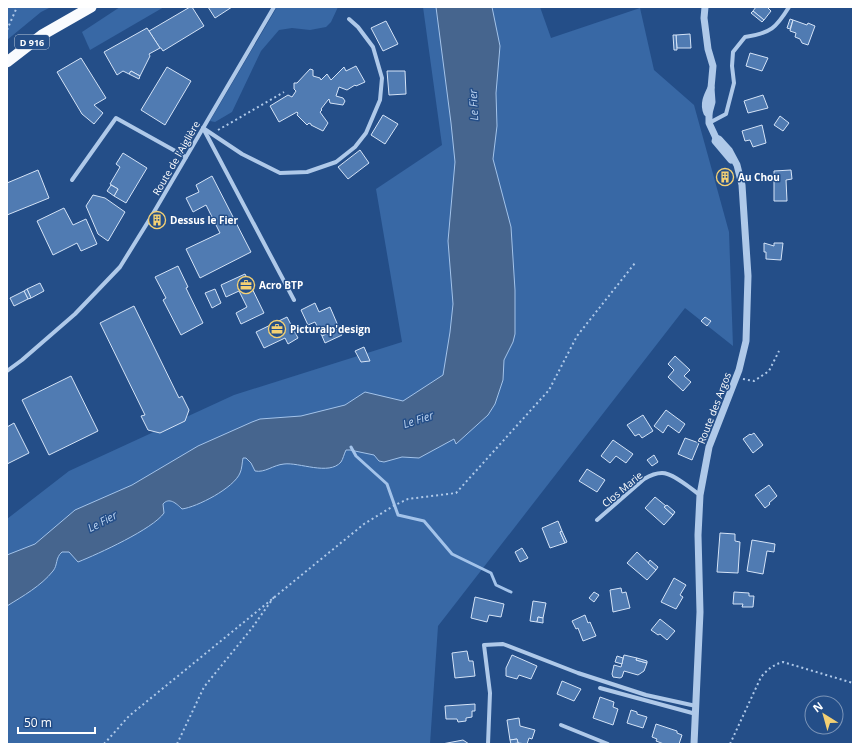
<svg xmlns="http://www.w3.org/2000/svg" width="860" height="751" font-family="'Open Sans',sans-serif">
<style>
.green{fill:#3868a5}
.water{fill:#46658e;stroke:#a3c3ea}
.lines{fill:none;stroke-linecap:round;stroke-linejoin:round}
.stream{stroke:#a3c3ea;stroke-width:3}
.building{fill:#507bb2;stroke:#d4e3f7}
.path{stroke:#afc9e9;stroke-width:2;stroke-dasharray:2 3;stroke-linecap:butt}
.minor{stroke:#afc9e9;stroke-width:4}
.tertiary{stroke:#afc9e9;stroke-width:7}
.trunk{stroke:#f9fbfe;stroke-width:11}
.labels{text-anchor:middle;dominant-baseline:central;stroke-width:3;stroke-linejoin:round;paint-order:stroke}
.shield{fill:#244e88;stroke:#bdcadb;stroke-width:1}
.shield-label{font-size:9px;font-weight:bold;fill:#fff}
.street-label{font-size:10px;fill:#fff;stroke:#244e88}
.poi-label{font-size:10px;font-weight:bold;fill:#fff;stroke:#244e88;text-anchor:start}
.water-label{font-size:11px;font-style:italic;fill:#bbd3f1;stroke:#244e88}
</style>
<rect width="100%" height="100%" fill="#244e88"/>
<g class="green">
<path d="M7,7H51L41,12L7,40Z"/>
<path d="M120,7H164L90,50L82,32Z"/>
<path d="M277,7H338L331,22L326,27L310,30L292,28L279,30L261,51L232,112L215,122L210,121Z"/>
<path d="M423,7H540L551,38L640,8L654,70L694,105L729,232L733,346L685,308L438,626L430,744H7V519L69,471L234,395L402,342L376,189L442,145Z"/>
</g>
<path class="water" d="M436,7H492L500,46L496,93L497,126L493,159L511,227L515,290V334L513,342L504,360L503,380L495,404L488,415L456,444L454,439L419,458L402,457L384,462L379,461L374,455L350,450H346C344,454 343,459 341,462C329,476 299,462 284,464C273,465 265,473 255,471L251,463L246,458H243C242,463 242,469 240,473C234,488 197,507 182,509C176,503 169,497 163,504L164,513C153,529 98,554 78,562L69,552H62C55,558 58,565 53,571C41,586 23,596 7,606V555L35,544L75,510L132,485L198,446L252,422L260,419L301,416L345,405L365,392L403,401L443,375L450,332L453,304L448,241L455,162L451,123Z"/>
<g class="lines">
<path class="stream" d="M351,447L356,456L387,484L398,515L424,521L452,554L491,573L496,585L511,592"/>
</g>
<g class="building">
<path d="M190,7H192L204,26L163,51L161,48H160L149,31Z"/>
<path d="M208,7H232L215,18Z"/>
<path d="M756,7H767L771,11L764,20L753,11Z"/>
<path d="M753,11L764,20L762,22L751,13Z"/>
<path d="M790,19L793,20L790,29L787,28Z"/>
<path d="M793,20L807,25L808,23L815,26L808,45L802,43L800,39L795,37L796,33L790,31Z"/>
<path d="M386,21L398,44L383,51L371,28Z"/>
<path d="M147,28L160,48L149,54L150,56L140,76L131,71L129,74L123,71L117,75L104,52Z"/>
<path d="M690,34L691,48H677L676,35Z"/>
<path d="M673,35H676L677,50H674Z"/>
<path d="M750,53L768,58L762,71L746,66Z"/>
<path d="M81,58L106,98L94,105L103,113L94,124L82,114L57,72Z"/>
<path d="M356,66L365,82L356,86L355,85L347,90L339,87L336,96L343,98L345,101L343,105L330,103L329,99L328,100L321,109L322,110L320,112L328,123L323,131L311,125V124L309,123L307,125L297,115L298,113L297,112L279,122L270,106L288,95L292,97L296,91L294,89V83H297L310,69L313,70V76L320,78L321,80L327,74L331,80L344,67L346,71Z"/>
<path d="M167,67L191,81L165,125L141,110Z"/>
<path d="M131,71L140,76L139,79L129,74Z"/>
<path d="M387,71H405L406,94L389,95Z"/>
<path d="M763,95L768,108L748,113L744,101Z"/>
<path d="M383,115L398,124L385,144L371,135Z"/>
<path d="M780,116L789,123L783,131L774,125Z"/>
<path d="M762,125L766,143L753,147L750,140L745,141L742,131Z"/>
<path d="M360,150L369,163L348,179L338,167Z"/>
<path d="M123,153L147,168L126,203L114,196L118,189L110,184L120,167L116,164Z"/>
<path d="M38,170L49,198L7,215V183Z"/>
<path d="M791,170L792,179L786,180L787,201H774V171Z"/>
<rect x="722" y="172" width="5" height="9"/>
<path d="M212,176L251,252L200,278L186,249L220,233L206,205L193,212L186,198L199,192L196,185Z"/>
<path d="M111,185L118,189L114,196L107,191Z"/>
<path d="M93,195L105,198L125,212L108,241L98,234L86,206Z"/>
<path d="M64,208L73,225L86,219L97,244L81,251L77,243L53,255L37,221Z"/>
<path d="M159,215L161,217L156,225L153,223Z"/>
<path d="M764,243L774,246V243H783L781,260L766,259V252H764Z"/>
<path d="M178,266L188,287L186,288L203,323L181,335L163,300L166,298L155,277Z"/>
<path d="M245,274L264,313L241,324L236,313L247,307L239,291L226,297L221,285Z"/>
<path d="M40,283L44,291L31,298L27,289Z"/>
<path d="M27,289L31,298L28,299L24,291Z"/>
<path d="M215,289L221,303L212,308L205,293Z"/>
<path d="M24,291L28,299L14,306L10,298Z"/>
<path d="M315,303L319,312L330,307L339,328L322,336L315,322L308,325L301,310Z"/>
<path d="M134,306L179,398L182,396L189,410L185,421L160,433L148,430L141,416L145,415L100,323Z"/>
<path d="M287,317L298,338L288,344L285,338L264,348L256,332Z"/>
<path d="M705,317L711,321L707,326L701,321Z"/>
<path d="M339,328L342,335L325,343L322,336Z"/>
<path d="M364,347L370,361L361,362L355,351Z"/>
<path d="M675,356L690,370L684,376L691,382L683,391L668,377L674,370L668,364Z"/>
<path d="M71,376L98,431L49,455L22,400Z"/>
<path d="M666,410L685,424L679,433L668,425L663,433L654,426Z"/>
<path d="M643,415L653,431L642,438L639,434L635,436L627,425Z"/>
<path d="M14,423L29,453L7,464V427Z"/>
<path d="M754,433L763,445L753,453L743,439L750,434L751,435Z"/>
<path d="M685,438L699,443L692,460L678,454Z"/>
<path d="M613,440L633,454L626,463L616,456L610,463L601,456Z"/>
<path d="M654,455L658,462L652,466L647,460Z"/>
<path d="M587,469L605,480L597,492L579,481Z"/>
<path d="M769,485L777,496L769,503L770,504L765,508L755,495Z"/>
<path d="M655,497L666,506L664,507L673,515L664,525L645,508Z"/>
<path d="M667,505L675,512L673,515L664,507Z"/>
<path d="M558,521L562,531L560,532L565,543L550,548L542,528Z"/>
<path d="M562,531L567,542L565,543L560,532Z"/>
<path d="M720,533L735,534V541L740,542L738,573L717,572Z"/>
<path d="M752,540L775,544L774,552L767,551L763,574L747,571Z"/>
<path d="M522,548L528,558L520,562L515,552Z"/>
<path d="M637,552L656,570L647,580L627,563Z"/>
<path d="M650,560L658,567L656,570L648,563Z"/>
<path d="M674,578L686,585L680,595L683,597L676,609L661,602Z"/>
<path d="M621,588L622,593L626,592L630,608L613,612L610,590Z"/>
<path d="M594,592L599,595L594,602L589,598Z"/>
<path d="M734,592L749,593V596H754L753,607H742L743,604H733Z"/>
<path d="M475,597L504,604L501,617L489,615L487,622L471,618Z"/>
<path d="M533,601L546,603L543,618L538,617L537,622L530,621Z"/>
<path d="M585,615L588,623L590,622L596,636L583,641L578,628L576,629L572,621Z"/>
<path d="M538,617L543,618V623L537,622Z"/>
<path d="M660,619L675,631L667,640L660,634L658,635L651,630Z"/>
<path d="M467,651L469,661H473L475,676L455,678L452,653Z"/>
<path d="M512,655L537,666L531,679L519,675L517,679L506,676V668Z"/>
<path d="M624,655L637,658L636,660L647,663L644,671L638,675L624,671L622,677L620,678L613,677L612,674L614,665L621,667Z"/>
<path d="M617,656L623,658L622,664L615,662Z"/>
<path d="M637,658L647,661V663L636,660Z"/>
<path d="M562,681L581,689L574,701L557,694Z"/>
<path d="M600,697L614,702L613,707L618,709L613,725L593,718Z"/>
<path d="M475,704V711H472V717L466,718V721L458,722L457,719H446L445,706Z"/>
<path d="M631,710L637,712V714L647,717L643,728L627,723Z"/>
<path d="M519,718L520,726L535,730L532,739L529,738L527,744L518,743L517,739L510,740L507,720Z"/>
<path d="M656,724L677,731V733L682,735L679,744H664L656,741L657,739L652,737Z"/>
<path d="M517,739L518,743L511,744L510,740Z"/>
<path d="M463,740L469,744H442Z"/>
</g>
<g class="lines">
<g class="path">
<path d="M7,30L17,7"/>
<path d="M218,130L284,92"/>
<path d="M743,379L754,381L769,371L779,351"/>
<path d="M104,744L129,716L364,524L395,505L408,499L456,493L549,390L577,336L635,263"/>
<path d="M177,744L204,687L252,628L274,597"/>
<path d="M730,744L761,677C768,669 773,665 783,662L853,683"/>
</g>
<g class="minor">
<path d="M709,123L726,114L734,83L732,66L733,52L745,37C771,33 776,28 789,7"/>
<path d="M203,128L242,154L280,173L307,172L336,162L355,147L366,133L380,100L382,78L373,47L358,27L349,19"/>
<path d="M203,128L294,300"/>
<path d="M72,180L116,118L186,157"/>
<path d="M7,371L22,360L75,314L120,267L151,217L274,7"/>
<path d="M597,520L644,479C649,476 655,473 662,473C673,473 690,488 700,495"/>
<path d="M600,688L696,714"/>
<path d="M561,725L608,744"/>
<path d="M488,744L490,693L484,645L503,644L578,673L646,695L696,706"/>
</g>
<g class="tertiary">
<path d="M705,7L704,18L708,49L713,66L711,88L712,102L709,113V123L716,138L715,141L731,160"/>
<path d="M709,113H707C703,104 707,96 711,88"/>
<path d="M694,744L700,612L698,535L700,495L709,447L739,370L746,341L748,276L742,185L737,165L729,150L719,139L716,138"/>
</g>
<path class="trunk" d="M7,62L42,35L91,7"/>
</g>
<defs>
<g id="building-ring" transform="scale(0.9)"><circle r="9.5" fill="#244e88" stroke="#f4d073" stroke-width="1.5"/><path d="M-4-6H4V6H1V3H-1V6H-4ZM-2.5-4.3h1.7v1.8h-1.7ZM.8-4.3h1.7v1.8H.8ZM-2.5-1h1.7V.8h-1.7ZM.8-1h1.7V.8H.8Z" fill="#f4d073"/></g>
<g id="office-ring" transform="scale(0.9)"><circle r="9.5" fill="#244e88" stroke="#f4d073" stroke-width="1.5"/><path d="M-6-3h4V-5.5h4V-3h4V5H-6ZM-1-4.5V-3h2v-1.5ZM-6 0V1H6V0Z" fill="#f4d073"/></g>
</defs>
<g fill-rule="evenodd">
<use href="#building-ring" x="725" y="177"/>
<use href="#building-ring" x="157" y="220"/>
<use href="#office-ring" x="246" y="285"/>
<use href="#office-ring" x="277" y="329"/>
</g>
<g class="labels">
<rect class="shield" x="15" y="35" width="34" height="14" rx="3"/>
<g class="shield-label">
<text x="32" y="42">D 916</text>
</g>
<g class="street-label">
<text transform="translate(176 158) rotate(-60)">Route de l'Aiglière</text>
<text transform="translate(714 408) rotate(-69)">Route des Argos</text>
<text transform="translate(622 489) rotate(-40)">Clos Marie</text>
</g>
<g class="poi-label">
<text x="738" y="177">Au Chou</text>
<text x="170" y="220">Dessus le Fier</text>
<text x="259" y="285">Acro BTP</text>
<text x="290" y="329">Picturalp'design</text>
</g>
<g class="water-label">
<text transform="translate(473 105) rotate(-93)">Le Fier</text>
<text transform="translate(418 419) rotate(-18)">Le Fier</text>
<text transform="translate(102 521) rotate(-28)">Le Fier</text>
</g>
</g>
<rect width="860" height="751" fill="none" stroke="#ffffff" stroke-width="16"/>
<g transform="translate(824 715) rotate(323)"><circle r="19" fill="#244e88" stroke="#7c95b8"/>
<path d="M0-3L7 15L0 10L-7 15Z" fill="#f4d073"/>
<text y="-6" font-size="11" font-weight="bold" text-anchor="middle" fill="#ffffff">N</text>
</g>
<path d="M18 727v6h77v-6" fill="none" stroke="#ffffff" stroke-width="2"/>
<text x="24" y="727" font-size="12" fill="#ffffff" stroke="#244e88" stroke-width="3" paint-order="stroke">50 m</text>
</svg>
